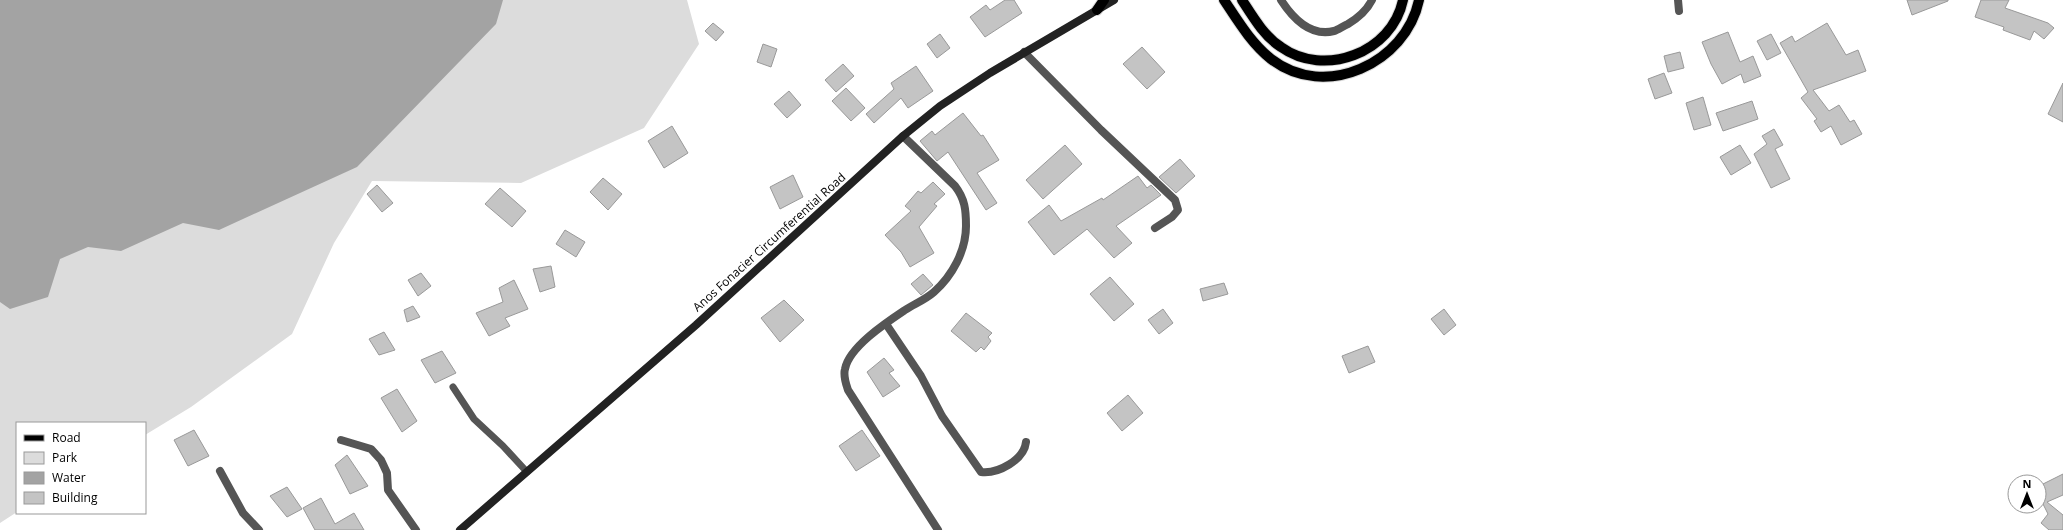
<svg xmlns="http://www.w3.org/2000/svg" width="2063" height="530" font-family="'Open Sans',sans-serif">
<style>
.green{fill:#dcdcdc}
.water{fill:#a3a3a3}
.building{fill:#c4c4c4;stroke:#999}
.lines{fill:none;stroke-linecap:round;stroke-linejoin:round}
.primary-casing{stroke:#dbdbdb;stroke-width:12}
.service{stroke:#555;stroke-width:7}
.minor{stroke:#555;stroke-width:8}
.secondary{stroke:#222;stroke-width:8}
.primary{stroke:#000;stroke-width:10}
.labels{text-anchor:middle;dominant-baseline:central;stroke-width:3;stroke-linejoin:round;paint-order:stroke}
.street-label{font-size:12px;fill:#000;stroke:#fff}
</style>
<rect width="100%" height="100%" fill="#fff"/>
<path class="green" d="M409,0H687L699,44L644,128L521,183L372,181L334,243L292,334L191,407L145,435V423H17V512L0,523V235Z"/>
<path class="water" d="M0,0H503L496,24L357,167L219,230L183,223L121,251L88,247L60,259L48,297L10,309L0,302Z"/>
<g class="building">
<path d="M1005,0H1014L1022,13L985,37L970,17L986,5L990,10Z"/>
<path d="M1907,0H1948V1L1912,15Z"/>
<path d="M1981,0H2009L2005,8L2048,23L2054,28L2044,39L2034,31L2030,40L2003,30L2004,27L1975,17Z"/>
<path d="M713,23L724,32L716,41L705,31Z"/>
<path d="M1827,23L1846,55L1858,50L1866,71L1813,90L1829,111L1839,105L1850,122L1854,120L1862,134L1841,145L1831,126L1821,132L1814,121L1817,119L1801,98L1808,92L1780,43L1792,36L1795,42Z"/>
<path d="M1728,32L1740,62L1753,56L1761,76L1744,83L1741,74L1722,84L1711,64L1702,42Z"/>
<path d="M940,34L950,48L937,58L927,44Z"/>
<path d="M1771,34L1781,53L1767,60L1757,41Z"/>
<path d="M763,44L777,49L771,67L757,62Z"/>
<path d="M1142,47L1165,72L1147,89L1123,64Z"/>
<path d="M1680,52L1684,68L1668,72L1664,56Z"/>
<path d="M843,64L854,76L836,92L825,80Z"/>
<path d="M916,66L933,91L908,108L901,98L874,123L866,114L894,89L891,83Z"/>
<path d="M1664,73L1672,93L1655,99L1648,79Z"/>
<path d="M2063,83V122L2048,114Z"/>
<path d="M846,88L865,108L851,121L832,101Z"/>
<path d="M789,91L801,105L787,118L774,104Z"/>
<path d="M1703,97L1711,125L1694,130L1686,103Z"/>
<path d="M1752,101L1758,119L1723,131L1716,113Z"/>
<path d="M963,113L981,136L983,135L999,160L977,173L997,203L986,210L948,152L937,161L920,141L932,131L935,135Z"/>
<path d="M672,126L688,153L664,168L648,141Z"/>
<path d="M1774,129L1783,145L1775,149L1790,179L1771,188L1754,154L1767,144L1762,136Z"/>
<path d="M1065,145L1082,164L1043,199L1026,180Z"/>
<path d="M1740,145L1751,163L1731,175L1720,157Z"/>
<path d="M1180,159L1195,176L1176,193L1159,177Z"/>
<path d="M793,175L803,197L780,209L770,187Z"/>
<path d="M1138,176L1147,188L1151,185L1161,195L1116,226L1132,243L1114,258L1087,229L1054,255L1028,222L1049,205L1061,221L1102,198L1103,200Z"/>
<path d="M603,178L622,194L608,210L590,192Z"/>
<path d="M933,182L945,194L934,204L937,206L919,227L934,253L910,267L901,252L885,235L911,211L905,206L918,191L921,193Z"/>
<path d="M377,185L393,203L382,212L367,194Z"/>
<path d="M500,188L526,211L512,227L485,204Z"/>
<path d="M565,230L585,242L576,257L556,244Z"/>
<path d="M551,266L555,287L540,292L533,269Z"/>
<path d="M421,273L431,286L418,296L408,280Z"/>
<path d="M923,274L933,285L921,295L911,284Z"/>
<path d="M1110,277L1134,304L1114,321L1090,294Z"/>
<path d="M514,280L528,309L505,318L510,326L489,336L476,313L503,302L499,288Z"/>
<path d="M1224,283L1228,294L1203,301L1200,289Z"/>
<path d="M784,300L804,320L780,342L761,318Z"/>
<path d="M413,306L420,317L407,322L404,310Z"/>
<path d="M1163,309L1173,323L1159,334L1148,320Z"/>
<path d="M1444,309L1456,325L1444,335L1431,319Z"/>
<path d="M966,313L992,333L988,337L991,341L984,350L981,347L976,352L951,331Z"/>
<path d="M384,332L395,350L379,355L369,339Z"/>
<path d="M1368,346L1375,362L1349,373L1342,356Z"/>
<path d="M442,351L456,373L435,383L421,360Z"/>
<path d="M884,358L894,370L889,373L900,386L883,397L867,372Z"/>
<path d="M397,389L417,421L402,432L381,398Z"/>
<path d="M1128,395L1143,413L1122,431L1107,413Z"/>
<path d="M194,430L209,456L188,466L174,440Z"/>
<path d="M862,430L880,456L856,471L839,446Z"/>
<path d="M347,455L368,486L350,494L335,465Z"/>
<path d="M2063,474V495L2047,502L2063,515V530H2049L2041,523L2048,514L2039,496V486Z"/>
<path d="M287,487L302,509L287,517L270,496Z"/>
<path d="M321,498L335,524L354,513L364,530H315L303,508Z"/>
</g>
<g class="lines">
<g class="primary-casing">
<g id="primary">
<path d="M1224,0C1238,21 1251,43 1271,59C1325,101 1406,63 1419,0"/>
<path d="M1242,0C1253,17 1264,36 1281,47C1324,78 1392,53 1403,0"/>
<path d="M1097,10L1104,0"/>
</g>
</g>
<path class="service" d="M453,387L474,419L503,446L527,472"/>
<g class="minor">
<path d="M1281,0C1292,17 1310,37 1334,31C1338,30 1343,26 1348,24C1358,18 1367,10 1372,0"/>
<path d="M1678,0L1679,11"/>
<path d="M1024,52L1101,130L1175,200L1178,210L1172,217L1155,228"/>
<path d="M903,136L955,186C965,199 966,210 966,226C966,251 952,276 934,292C925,300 914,304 905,310C887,322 849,347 845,369C843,376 846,384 848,390L938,530"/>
<path d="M886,324L921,376L942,416L981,472C998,474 1024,460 1026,442"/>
<path d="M341,440L371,449L381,460L387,473L388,490L416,530"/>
<path d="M220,471L243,513L259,530"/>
</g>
<path class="secondary" d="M460,530L696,325L903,136L940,106L990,73L1114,0"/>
<use href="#primary" class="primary"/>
</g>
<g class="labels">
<g class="street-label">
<text transform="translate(769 242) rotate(-42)">Anos Fonacier Circumferential Road</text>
</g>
</g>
<rect x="16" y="422" width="130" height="92" fill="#ffffff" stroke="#999999"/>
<rect x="24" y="435" width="20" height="6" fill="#000000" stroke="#999999"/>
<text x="52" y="442" font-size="12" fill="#000000">Road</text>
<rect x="24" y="452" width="20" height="12" fill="#dcdcdc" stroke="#999999"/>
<text x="52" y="462" font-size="12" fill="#000000">Park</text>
<rect x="24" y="472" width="20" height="12" fill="#a3a3a3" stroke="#999999"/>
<text x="52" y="482" font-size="12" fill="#000000">Water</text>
<rect x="24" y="492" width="20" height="12" fill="#c4c4c4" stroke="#999999"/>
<text x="52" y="502" font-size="12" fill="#000000">Building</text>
<g transform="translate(2027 494)"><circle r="19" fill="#ffffff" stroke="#999999"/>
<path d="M0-3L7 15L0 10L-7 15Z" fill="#000000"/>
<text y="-6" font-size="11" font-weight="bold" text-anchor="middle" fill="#000000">N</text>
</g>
</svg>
